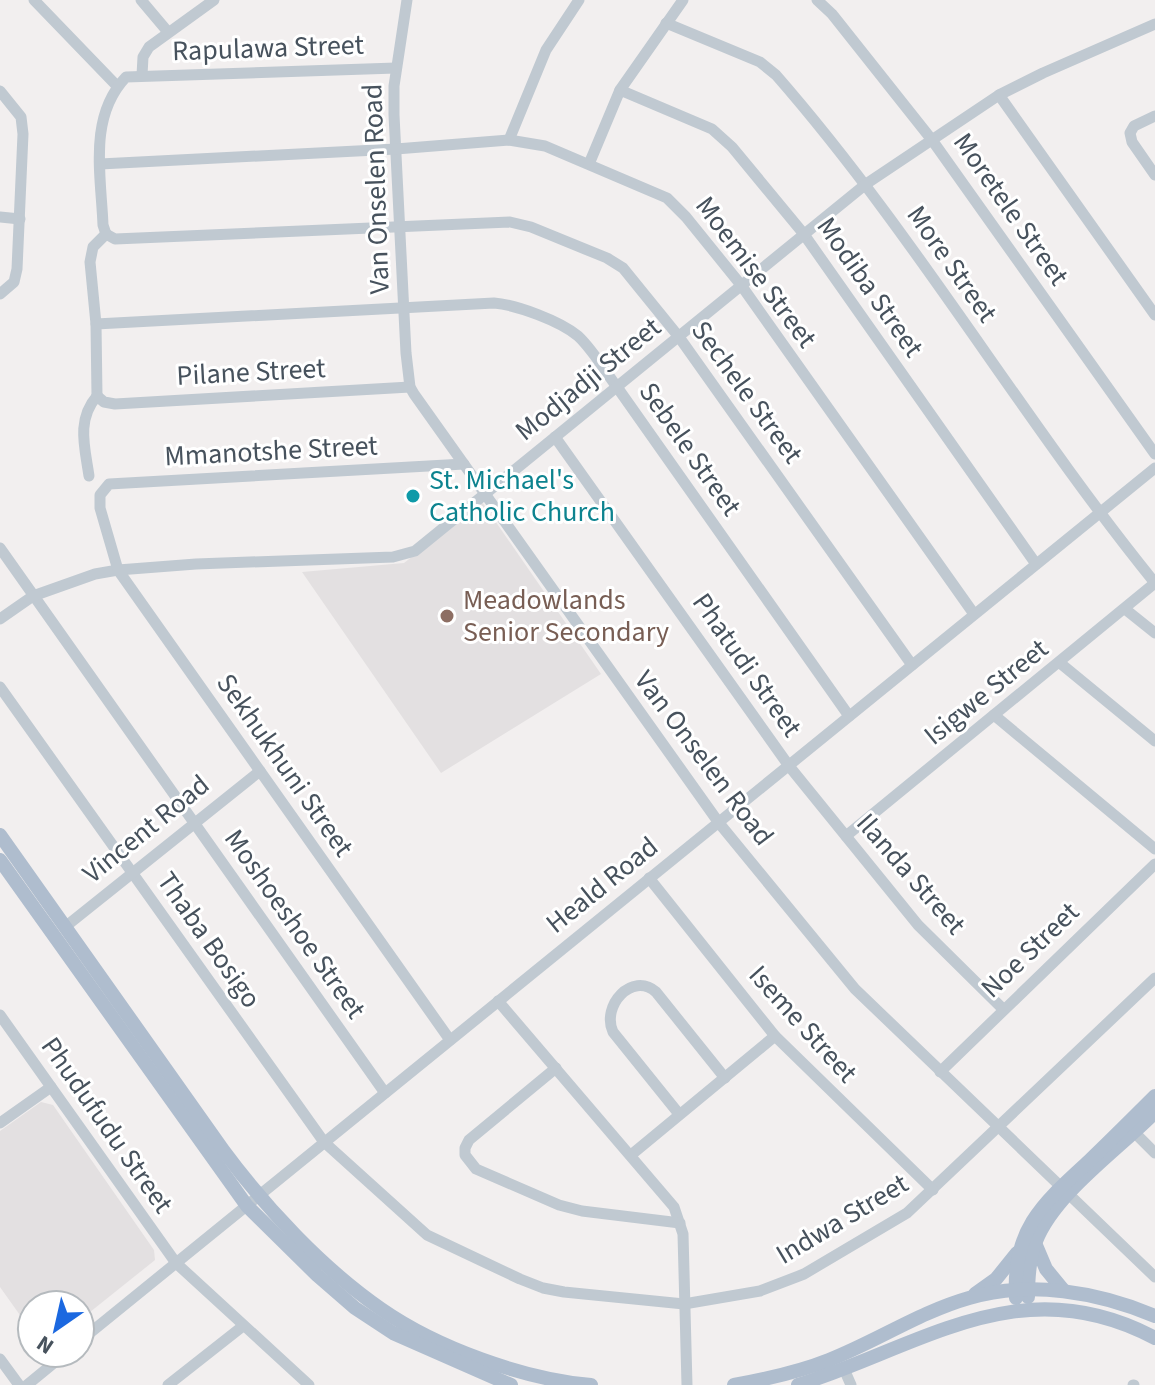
<svg xmlns="http://www.w3.org/2000/svg" width="1155" height="1385" font-family="'Source Sans 3',sans-serif">
<style>
.education{fill:#e3e0e1}
.lines{fill:none;stroke-linecap:round;stroke-linejoin:round}
.minor{stroke:#c0c9d1;stroke-width:11}
.major{stroke:#afbdce;stroke-width:14}
.culture-dot{fill:#0f9aa8;stroke:#fff;stroke-width:3}
.education-dot{fill:#8d6e63;stroke:#fff;stroke-width:3}
.labels{text-anchor:middle;dominant-baseline:central;stroke-width:6;stroke-linejoin:round;paint-order:stroke}
.street-label{font-size:28px;fill:#47525d;stroke:#fff}
.culture-label{font-size:28px;fill:#0d838f;stroke:#fff;text-anchor:start}
.education-label{font-size:28px;fill:#785e54;stroke:#fff;text-anchor:start}
</style>
<rect width="100%" height="100%" fill="#f2efef"/>
<g class="education">
<path d="M482,502L601,674L441,773L302,572L404,563Z"/>
<path d="M41,1102L53,1105L154,1250L155,1260L80,1320V1305H32V1332L0,1287V1131Z"/>
</g>
<g class="lines">
<g class="minor">
<path d="M34,0L117,86"/>
<path d="M141,0L168,32"/>
<path d="M407,0L394,86V115L406,353L410,387L414,394L719,823L855,989L1155,1277"/>
<path d="M817,0L832,14L932,140L1155,454"/>
<path d="M666,23L760,62L776,75C915,234 1022,419 1155,583"/>
<path d="M142,75L143,57L149,47L214,0"/>
<path d="M620,90L712,129L732,147L803,233L1036,564"/>
<path d="M0,91L21,117L23,134L17,269L14,282L0,294"/>
<path d="M999,95L1155,315"/>
<path d="M1155,116L1134,126L1130,133L1132,142L1155,175"/>
<path d="M509,140L546,50L579,0"/>
<path d="M100,164L396,149L509,140L545,146L667,198L686,217L741,285L974,614"/>
<path d="M589,164L620,90L683,0"/>
<path d="M0,217L20,219"/>
<path d="M106,234L115,239L510,222L531,227L607,258L623,268L679,337L912,665"/>
<path d="M106,234L103,225C101,175 88,117 126,77L396,68"/>
<path d="M96,324L494,303C517,305 560,321 578,336C593,350 605,371 617,387L849,716"/>
<path d="M97,396L104,402L115,404L410,387"/>
<path d="M97,396L96,324L90,262L93,247L106,234"/>
<path d="M555,437L789,766L918,925L1003,1009"/>
<path d="M89,476C85,448 76,420 97,396"/>
<path d="M0,548L385,1093"/>
<path d="M1125,609L1155,633"/>
<path d="M0,619L33,596L95,574L118,570L196,564L393,557L415,551L866,184L999,95L1043,73L1155,24"/>
<path d="M1060,663L1155,741"/>
<path d="M0,687L324,1142L427,1235L520,1279L543,1288L564,1292L684,1304L760,1291L804,1274L907,1213L1155,978"/>
<path d="M994,715L1155,849"/>
<path d="M846,836L1155,583"/>
<path d="M649,878L775,1036L933,1190"/>
<path d="M65,927L260,771"/>
<path d="M498,1001L674,1207L683,1234L687,1385"/>
<path d="M0,1015L176,1263L309,1385"/>
<path d="M450,1040L118,570L100,508V495L109,484L464,464"/>
<path d="M556,1068L469,1140L465,1148V1155L476,1169L559,1205L582,1211L680,1223"/>
<path d="M940,1072L1155,864"/>
<path d="M679,1114L613,1032C601,1006 632,971 656,992L725,1078"/>
<path d="M0,1123L51,1087"/>
<path d="M1135,1133L1155,1153"/>
<path d="M631,1155L775,1036"/>
<path d="M80,1341L1155,468"/>
<path d="M0,1359L19,1385"/>
<path d="M844,1369L851,1385"/>
<path d="M27,1385L66,1353"/>
<path d="M168,1385L243,1326"/>
<path d="M1133,1385H1134"/>
</g>
<g class="major">
<path d="M0,835L223,1150C266,1208 322,1268 381,1309C437,1348 523,1379 591,1385"/>
<path d="M0,860L247,1206L317,1275L355,1308L393,1333L511,1385"/>
<path d="M1035,1243L1046,1269L1064,1291"/>
<path d="M975,1294L996,1279L1017,1253"/>
<path d="M1028,1297C1028,1279 1029,1258 1036,1241C1055,1193 1119,1149 1155,1112"/>
<path d="M1016,1298C1012,1230 1042,1204 1088,1162C1111,1140 1133,1118 1155,1096"/>
<path d="M734,1385C767,1379 799,1372 829,1360C877,1341 920,1312 969,1298C1030,1280 1098,1292 1155,1316"/>
<path d="M798,1385C923,1345 1022,1267 1155,1338"/>
</g>
</g>
<circle class="culture-dot" cx="413" cy="496" r="8"/>
<circle class="education-dot" cx="447" cy="616" r="8"/>
<g class="labels">
<g class="street-label">
<text transform="translate(268 48) rotate(-2)">Rapulawa Street</text>
<text transform="translate(376 189) rotate(-92)">Van Onselen Road</text>
<text transform="translate(1011 209) rotate(55)">Moretele Street</text>
<text transform="translate(952 264) rotate(55)">More Street</text>
<text transform="translate(756 272) rotate(53)">Moemise Street</text>
<text transform="translate(870 287) rotate(55)">Modiba Street</text>
<text transform="translate(251 372) rotate(-3)">Pilane Street</text>
<text transform="translate(588 379) rotate(-39)">Modjadji Street</text>
<text transform="translate(747 392) rotate(54)">Sechele Street</text>
<text transform="translate(690 449) rotate(55)">Sebele Street</text>
<text transform="translate(271 451) rotate(-3)">Mmanotshe Street</text>
<text transform="translate(747 665) rotate(55)">Phatudi Street</text>
<text transform="translate(986 692) rotate(-39)">Isigwe Street</text>
<text transform="translate(704 758) rotate(53)">Van Onselen Road</text>
<text transform="translate(285 765) rotate(55)">Sekhukhuni Street</text>
<text transform="translate(146 829) rotate(-39)">Vincent Road</text>
<text transform="translate(911 874) rotate(49)">Ilanda Street</text>
<text transform="translate(602 885) rotate(-39)">Heald Road</text>
<text transform="translate(295 924) rotate(55)">Moshoeshoe Street</text>
<text transform="translate(209 940) rotate(55)">Thaba Bosigo</text>
<text transform="translate(1030 950) rotate(-44)">Noe Street</text>
<text transform="translate(803 1024) rotate(48)">Iseme Street</text>
<text transform="translate(107 1125) rotate(55)">Phudufudu Street</text>
<text transform="translate(842 1219) rotate(-31)">Indwa Street</text>
</g>
<g class="culture-label">
<text x="429" y="480">St. Michael's<tspan x="429" dy="32">Catholic Church</tspan></text>
</g>
<g class="education-label">
<text x="463" y="600">Meadowlands<tspan x="463" dy="32">Senior Secondary</tspan></text>
</g>
</g>
<g transform="translate(56 1329) rotate(214)"><circle r="38" fill="#ffffff" stroke="#b5babe" stroke-width="2"/>
<path d="M0-6L14 30L0 20L-14 30Z" fill="#1b68e0"/>
<text y="-12" font-size="22" font-weight="bold" text-anchor="middle" fill="#47525d">N</text>
</g>
</svg>
